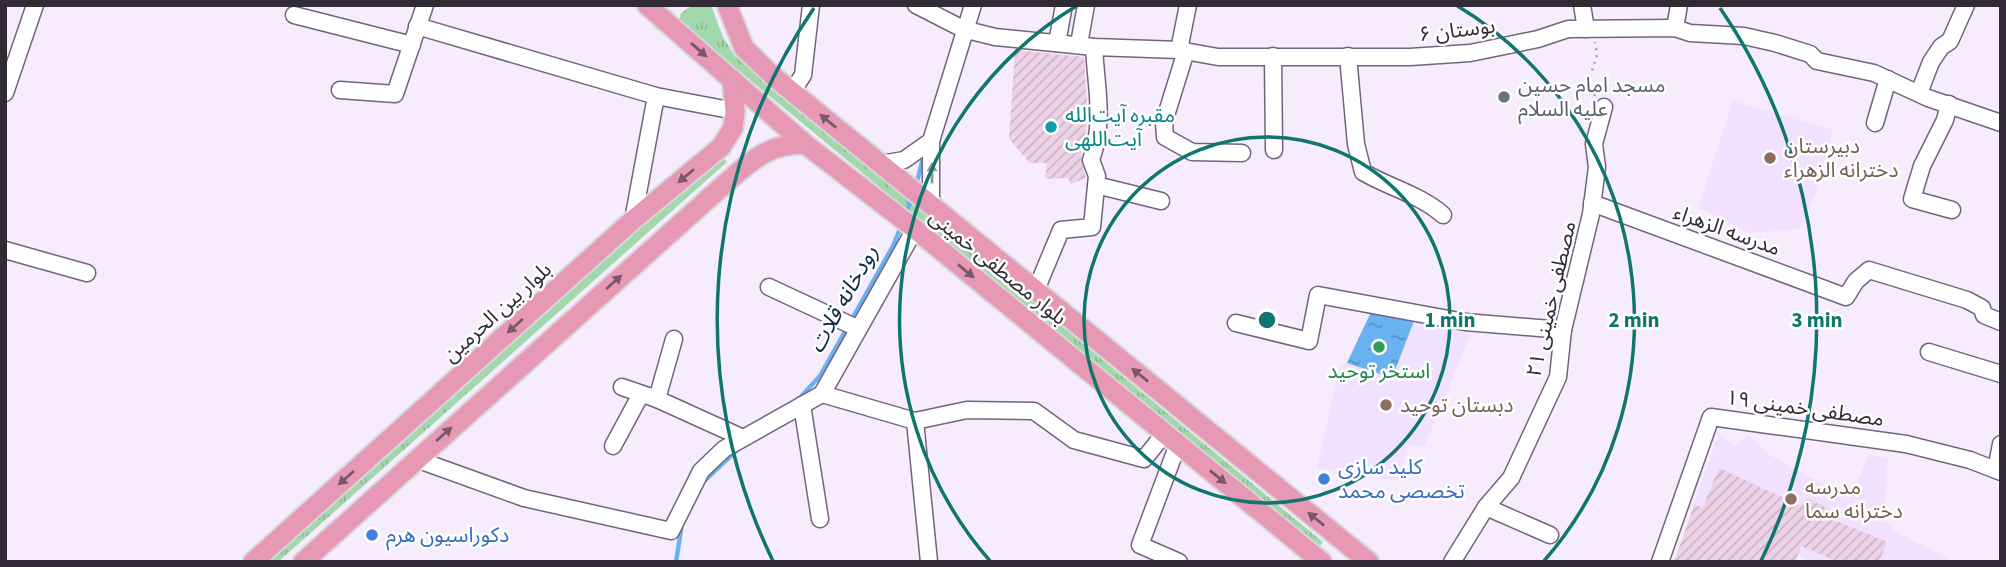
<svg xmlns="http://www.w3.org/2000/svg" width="2006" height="567" font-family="'Source Sans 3','Noto Sans Arabic',sans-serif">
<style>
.built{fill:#f2e1fe}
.park{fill:url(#park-tufts)}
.water{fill:url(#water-ripples)}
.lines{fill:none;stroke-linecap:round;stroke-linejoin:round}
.stream{stroke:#68b2f2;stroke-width:4.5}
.building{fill:url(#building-hatch)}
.minor-casing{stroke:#73647d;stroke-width:19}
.major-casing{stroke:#d6d5d7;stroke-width:23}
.path{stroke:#a79fae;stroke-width:2.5;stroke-dasharray:2 5;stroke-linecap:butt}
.minor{stroke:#fff;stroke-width:16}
.major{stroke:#e798b5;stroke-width:19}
.oneway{fill:#7a5769}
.oneway2{fill:#98959a}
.ring{fill:none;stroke:#0f766e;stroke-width:3.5}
.worship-dot{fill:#6b7280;stroke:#fefefe;stroke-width:2.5}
.culture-dot{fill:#0f9aa8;stroke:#fefefe;stroke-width:2.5}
.education-dot{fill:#8d6e63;stroke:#fefefe;stroke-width:2.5}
.leisure-dot{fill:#2e9e5b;stroke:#fefefe;stroke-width:2.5}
.shop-dot{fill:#3f7fe0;stroke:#fefefe;stroke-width:2.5}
.labels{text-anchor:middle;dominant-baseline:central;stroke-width:5;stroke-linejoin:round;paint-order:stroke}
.street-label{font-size:21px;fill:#312b36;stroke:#fefefe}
.worship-label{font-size:21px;fill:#5b616d;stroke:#fefefe;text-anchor:start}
.culture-label{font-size:21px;fill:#0d838f;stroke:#fefefe;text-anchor:start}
.education-label{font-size:21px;fill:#785e54;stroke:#fefefe;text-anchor:start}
.leisure-label{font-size:21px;fill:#27864d;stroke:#fefefe}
.shop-label{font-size:21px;fill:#366cbe;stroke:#fefefe;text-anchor:start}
.water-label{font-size:23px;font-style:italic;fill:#0c2c46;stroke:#fefefe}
.centre{fill:#0f766e;stroke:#fefefe;stroke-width:3.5}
.ring-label{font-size:21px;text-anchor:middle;font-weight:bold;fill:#0f766e;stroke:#fefefe;stroke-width:5;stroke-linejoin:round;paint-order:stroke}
</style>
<defs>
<pattern id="park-tufts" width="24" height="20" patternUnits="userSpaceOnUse" patternTransform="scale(1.75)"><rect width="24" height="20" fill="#a2d8ac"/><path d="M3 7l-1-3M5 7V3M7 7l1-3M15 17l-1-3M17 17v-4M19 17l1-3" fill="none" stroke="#8cba95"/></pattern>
<pattern id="water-ripples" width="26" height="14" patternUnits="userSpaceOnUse" patternTransform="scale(1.75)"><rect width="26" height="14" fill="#68b2f2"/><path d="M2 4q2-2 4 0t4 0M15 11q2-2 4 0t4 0" fill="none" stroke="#5691c5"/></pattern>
<pattern id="building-hatch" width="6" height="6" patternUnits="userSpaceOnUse" patternTransform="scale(1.75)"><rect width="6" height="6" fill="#edd1e7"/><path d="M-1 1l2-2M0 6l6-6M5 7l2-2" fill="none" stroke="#ccb4c7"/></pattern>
</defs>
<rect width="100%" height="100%" fill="#f6ecfe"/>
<g class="built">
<path d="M1733,101L1833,130L1818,187L1799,229L1751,233L1698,208Z"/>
<path d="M1371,312L1471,334L1424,447L1408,445L1398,481L1317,468L1340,365L1347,363Z"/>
<path d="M1719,433L1735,447L1749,435L1768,454L1809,477L1852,495L1869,454L1888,459L1885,503L1880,516L1895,531L1954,562H1812L1749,530L1728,511L1694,505Z"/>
</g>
<g class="park">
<path d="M693,5H711L723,37L735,56L1323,542L1317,550L679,21L681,13Z"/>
<path d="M721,155L727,162L278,562H262L507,338Z"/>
</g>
<path class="water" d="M1371,312L1414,321L1392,378L1347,363Z"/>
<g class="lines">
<g class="stream">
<path d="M916,186L924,154"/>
<path d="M905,216L912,198"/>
<path d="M796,402L820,376L893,246L902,224"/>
<path d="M703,482L738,449"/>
<path d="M676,562L682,523"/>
</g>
</g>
<g class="building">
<path d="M1015,50L1084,57L1088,118L1081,158L1086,178L1071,184L1068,178L1045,179L1047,163H1030L1009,139Z"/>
<path d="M1719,468L1801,506L1806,498L1838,513L1834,520L1887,542L1879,562H1839L1801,546L1795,562H1674L1694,505L1703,507Z"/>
</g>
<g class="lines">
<g class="minor-casing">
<g id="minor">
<path d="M916,5L963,29L995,37L1094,47L1179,50L1218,57H1410L1470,53L1538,39L1568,29L1675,28L1690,33L1744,36L1775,43L1810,54L1817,61L1874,73L1928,98L2001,123"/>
<path d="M1582,5L1586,29"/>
<path d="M294,15L412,45"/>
<path d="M417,26L656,96L735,111"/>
<path d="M1675,28L1679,5"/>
<path d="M1057,43L1064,5"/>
<path d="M1079,44L1086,5"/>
<path d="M1179,50L1188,5"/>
<path d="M1186,51L1164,122L1165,137L1192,152L1242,153"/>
<path d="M1273,56L1274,150"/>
<path d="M1348,56L1356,144L1363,172C1388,187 1421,195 1443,215"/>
<path d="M340,90L395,94L425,5"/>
<path d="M792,92L803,75L811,5"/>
<path d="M5,93L35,5"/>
<path d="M1919,93L1931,62L1941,47L1950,41L1966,5"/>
<path d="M1949,104L1945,120L1922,166L1912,199L1952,210"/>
<path d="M1875,123L1888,79"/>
<path d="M881,164L904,160L931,141"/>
<path d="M1096,185L1161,201"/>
<path d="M1592,203L1846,297L1856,281L1869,270L1967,300L1982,308L1984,315L2001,322"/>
<path d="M931,205V141L973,5"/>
<path d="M633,220L656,96"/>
<path d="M5,250L87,273"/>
<path d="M769,287L857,328"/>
<path d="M1036,290L1061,230L1092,227L1097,176L1091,160C1105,122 1096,87 1094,47"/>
<path d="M1236,323L1309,341L1318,295L1465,322L1563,330"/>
<path d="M1929,352L2001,374"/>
<path d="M622,387L657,399L743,438"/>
<path d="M822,394L915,421L967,410L1034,411L1074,440L1144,459L1165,433"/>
<path d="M657,399L674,339"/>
<path d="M802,405L820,519"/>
<path d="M915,421L929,562"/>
<path d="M1178,444L1140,545L1179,562"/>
<path d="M613,446L641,394"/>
<path d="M416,459L524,498L671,531L701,471L724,449L822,394L915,229"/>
<path d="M1996,470L2001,444"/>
<path d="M1486,507L1550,535"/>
<path d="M1452,562L1486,507L1511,478L1558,377L1563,330L1591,214L1597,167L1594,144L1604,107"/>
<path d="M1660,562L1711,417L1906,444L1970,460L2001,472"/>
</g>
</g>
<g class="major-casing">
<g id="major">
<path d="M647,5L805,144L915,229L1322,562"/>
<path d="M727,5L744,48L774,77L1369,562"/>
<path d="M253,562L633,220L721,147L733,128L735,111L732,79"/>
<path d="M303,562L727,182C754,159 768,144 805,144"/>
</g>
</g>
<path class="path" d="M1595,96L1588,83L1597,55L1595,42"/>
<use href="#minor" class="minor"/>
<use href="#major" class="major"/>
</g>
<defs><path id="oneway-solid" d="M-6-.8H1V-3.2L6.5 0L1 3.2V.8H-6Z" transform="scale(1.75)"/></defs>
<g class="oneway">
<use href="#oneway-solid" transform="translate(699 50) rotate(41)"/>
<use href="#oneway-solid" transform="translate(828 121) rotate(-141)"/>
<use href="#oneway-solid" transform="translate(686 176) rotate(140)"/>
<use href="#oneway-solid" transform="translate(966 271) rotate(39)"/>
<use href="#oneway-solid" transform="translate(614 282) rotate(-42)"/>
<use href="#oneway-solid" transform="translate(515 326) rotate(138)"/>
<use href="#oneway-solid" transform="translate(1140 375) rotate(-141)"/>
<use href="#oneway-solid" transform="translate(444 434) rotate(-42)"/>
<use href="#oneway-solid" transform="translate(1218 477) rotate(39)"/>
<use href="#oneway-solid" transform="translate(346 478) rotate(138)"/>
<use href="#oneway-solid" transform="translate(1316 519) rotate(-141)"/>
</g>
<use class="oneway2" href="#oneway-solid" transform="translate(932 173) rotate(-90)"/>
<g class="ring">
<circle cx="1267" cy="320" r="183"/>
<path d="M990 561A367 367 0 0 1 1078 5M1456 5A367 367 0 0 1 1544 561"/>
<path d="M773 561A550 550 0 0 1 814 8M1720 8A550 550 0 0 1 1761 561"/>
</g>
<circle class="worship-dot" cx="1504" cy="97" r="7"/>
<circle class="culture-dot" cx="1051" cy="127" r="7"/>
<g class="education-dot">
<circle cx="1770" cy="158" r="7"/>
<circle cx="1386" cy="405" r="7"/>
<circle cx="1791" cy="499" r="7"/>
</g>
<circle class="leisure-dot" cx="1379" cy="347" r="7"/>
<g class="shop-dot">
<circle cx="1324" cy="479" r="7"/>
<circle cx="372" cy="535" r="7"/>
</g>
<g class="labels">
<g class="street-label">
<text transform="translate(1457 30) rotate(-7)">بوستان ۶</text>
<text transform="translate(1727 230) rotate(20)">مدرسه الزهراء</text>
<text transform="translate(998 267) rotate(39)">بلوار مصطفی خمینی</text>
<text transform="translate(1551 299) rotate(-77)">مصطفی خمینی ۲۱</text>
<text transform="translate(497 312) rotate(-42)">بلوار بین الحرمین</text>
<text transform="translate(1805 408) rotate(8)">مصطفی خمینی ۱۹</text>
</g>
<g class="worship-label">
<text x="1518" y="85">مسجد امام حسین<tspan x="1518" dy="24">علیه السلام</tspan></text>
</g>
<g class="culture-label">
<text x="1065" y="115">مقبره آیت‌الله<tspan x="1065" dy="24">آیت‌اللهی</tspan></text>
</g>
<g class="education-label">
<text x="1784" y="146">دبیرستان<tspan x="1784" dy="24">دخترانه الزهراء</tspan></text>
<text x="1400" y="405">دبستان توحید</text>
<text x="1805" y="487">مدرسه<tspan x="1805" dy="24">دخترانه سما</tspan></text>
</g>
<g class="leisure-label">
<text x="1379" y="371">استخر توحید</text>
</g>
<g class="shop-label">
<text x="1338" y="467">کلید سازی<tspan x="1338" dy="24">تخصصی محمد</tspan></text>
<text x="386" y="535">دکوراسیون هرم</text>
</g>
<g class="water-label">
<text transform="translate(843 299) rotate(-61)">رودخانه قلات</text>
</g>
</g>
<circle cx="1267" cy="320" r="10" class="centre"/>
<g class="ring-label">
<text x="1450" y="327">1 min</text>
<text x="1634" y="327">2 min</text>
<text x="1817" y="327">3 min</text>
</g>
<rect width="2006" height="567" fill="none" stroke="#312b36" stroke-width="14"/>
</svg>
